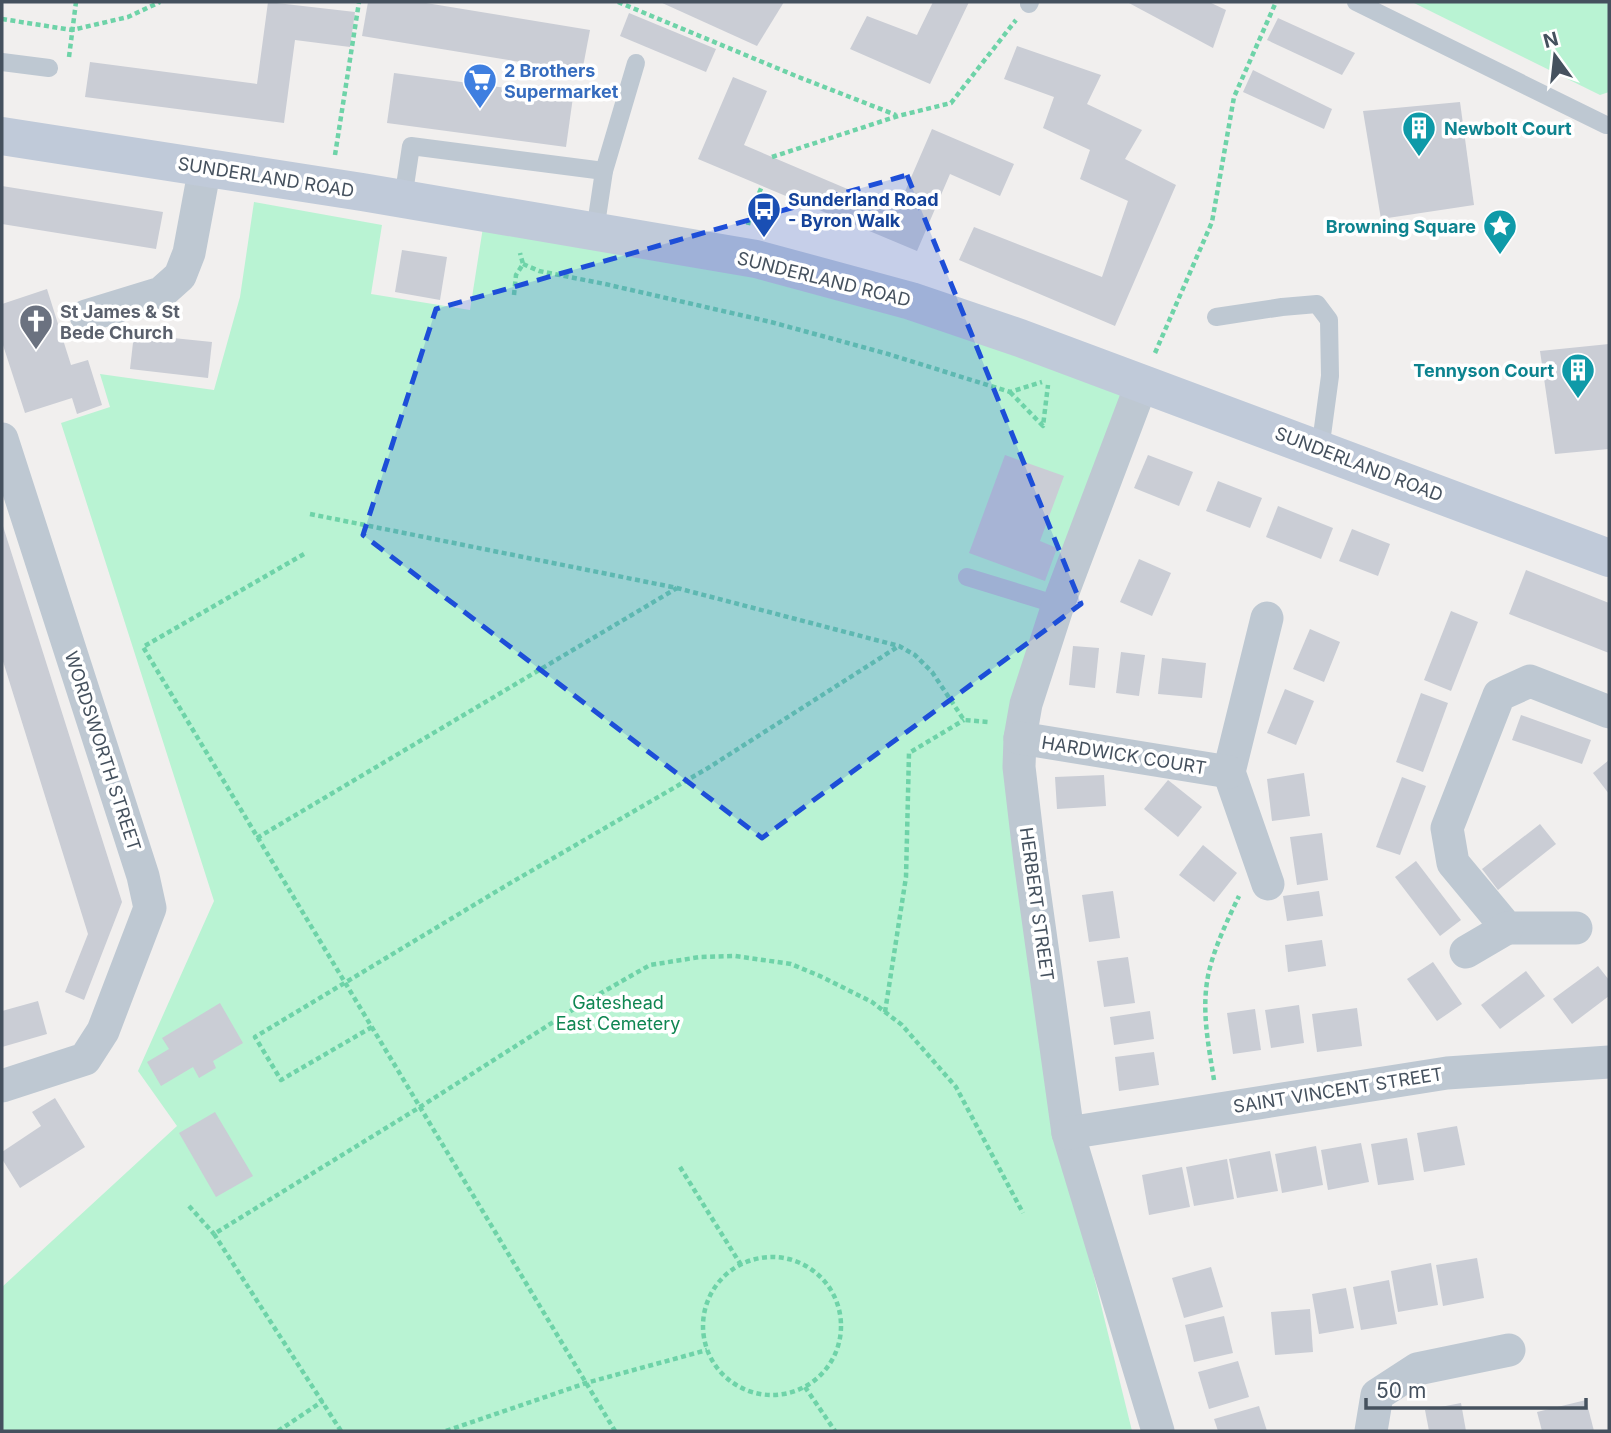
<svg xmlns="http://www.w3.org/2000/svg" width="1611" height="1433" font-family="Inter,sans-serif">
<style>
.green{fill:#b9f3d3}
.building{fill:#cacdd5}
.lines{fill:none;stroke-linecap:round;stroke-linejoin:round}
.path{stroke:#6ed3a8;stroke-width:4.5;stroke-dasharray:5 3.5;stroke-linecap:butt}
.service{stroke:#bec8d2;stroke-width:18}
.minor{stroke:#bec8d2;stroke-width:33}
.secondary{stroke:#c0cad9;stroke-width:38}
.marked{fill:#1d4ed8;fill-opacity:0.2;stroke:#1d4ed8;stroke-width:5;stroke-dasharray:14 9;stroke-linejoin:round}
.labels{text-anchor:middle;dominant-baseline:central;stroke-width:7;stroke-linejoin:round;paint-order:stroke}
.shop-label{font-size:18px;font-weight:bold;fill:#366cbe;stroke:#fff;text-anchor:start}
.culture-label{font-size:18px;font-weight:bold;fill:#0d838f;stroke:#fff;text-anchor:end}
.street-label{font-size:18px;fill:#45515e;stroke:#fff}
.transit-label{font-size:18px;font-weight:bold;fill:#164399;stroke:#fff;text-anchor:start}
.worship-label{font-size:18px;font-weight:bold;fill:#5b616d;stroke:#fff;text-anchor:start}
.park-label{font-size:18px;fill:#0f8652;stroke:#fff}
</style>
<rect width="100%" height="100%" fill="#f1efee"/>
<g class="green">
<path d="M1412,2H1604L1609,3V92L1600,95Z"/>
<path d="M254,202L382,225L371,294L470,310L484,221L756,265L1133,387L1018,704L1057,1126L1132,1431H2V1287L177,1126L138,1071L214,901L61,423L110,407L100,374L214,390L240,297Z"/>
</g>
<g class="building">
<path d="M268,2L355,12L350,47L295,40L284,123L85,97L90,62L257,84Z"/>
<path d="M368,2H420L590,30L582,72L362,36Z"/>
<path d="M660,2H784L757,46Z"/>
<path d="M933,2H969L930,84L850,49L867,16L917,35Z"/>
<path d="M1127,2H1209L1226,10L1213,48Z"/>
<path d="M629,13L716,49L706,72L620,36Z"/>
<path d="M1278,18L1355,53L1342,75L1267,40Z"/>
<path d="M1017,46L1101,75L1087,104L1142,130L1125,159L1176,185L1115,326L959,260L974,227L1102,277L1128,201L1080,179L1090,150L1043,128L1054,97L1004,79Z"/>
<path d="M1253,70L1332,109L1324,129L1243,92Z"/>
<path d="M394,73L573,97L566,147L387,123Z"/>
<path d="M733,77L767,91L744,145L897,210L932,129L1014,164L1000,196L950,174L917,251L698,159Z"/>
<path d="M1460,102L1474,205L1381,219L1363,111Z"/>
<path d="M2,186L163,212L156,249L2,224Z"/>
<path d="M402,250L447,257L440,300L395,292Z"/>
<path d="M47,289L71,365L88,360L102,405L77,414L72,398L25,413L2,342V304Z"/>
<path d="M134,334L212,342L208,378L130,369Z"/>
<path d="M1609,344V449L1555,454L1540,351Z"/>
<path d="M1005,455L1064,476L1040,541L1057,548L1045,581L969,553Z"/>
<path d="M1148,455L1193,472L1179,506L1134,488Z"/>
<path d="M1218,481L1262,498L1250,528L1206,511Z"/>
<path d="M1278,506L1333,528L1321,559L1266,537Z"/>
<path d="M2,523L122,902L84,1000L65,992L88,934L2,658Z"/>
<path d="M1352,529L1390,544L1378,576L1339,561Z"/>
<path d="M1139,559L1171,573L1152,616L1120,602Z"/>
<path d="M1526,570L1609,603V653L1509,614Z"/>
<path d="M1451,611L1478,622L1451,691L1424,680Z"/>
<path d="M1310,629L1340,642L1324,682L1293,669Z"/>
<path d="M1073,646L1099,648L1095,688L1069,685Z"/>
<path d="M1121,652L1145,655L1139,696L1116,693Z"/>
<path d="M1162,658L1206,663L1202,698L1158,694Z"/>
<path d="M1285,689L1314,701L1296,745L1267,733Z"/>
<path d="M1421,693L1448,703L1423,772L1396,762Z"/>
<path d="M1521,715L1591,740L1582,764L1512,740Z"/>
<path d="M1609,760V794L1593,773Z"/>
<path d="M1304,773L1310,816L1272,821L1267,779Z"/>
<path d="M1104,775L1106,806L1057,809L1055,777Z"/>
<path d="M1402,777L1426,786L1400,855L1376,847Z"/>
<path d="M1168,780L1202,807L1178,837L1144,809Z"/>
<path d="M1540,824L1556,844L1498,890L1482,869Z"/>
<path d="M1322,833L1328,880L1297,885L1290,837Z"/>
<path d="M1203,845L1237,873L1214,902L1179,875Z"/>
<path d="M1416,861L1461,920L1440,936L1395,877Z"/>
<path d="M1113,891L1120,938L1089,942L1082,895Z"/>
<path d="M1319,891L1323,916L1287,921L1283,896Z"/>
<path d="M1322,940L1326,966L1288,972L1285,945Z"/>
<path d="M1128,957L1135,1003L1104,1007L1097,961Z"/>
<path d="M1433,962L1462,1004L1437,1021L1407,979Z"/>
<path d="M1598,966L1609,980V996L1572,1024L1553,999Z"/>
<path d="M1526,971L1545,996L1500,1029L1481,1005Z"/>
<path d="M38,1001L47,1034L2,1047V1011Z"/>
<path d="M220,1003L243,1043L213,1061L216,1068L199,1078L193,1067L161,1086L147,1062L169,1049L162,1038Z"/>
<path d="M1299,1005L1304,1043L1271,1048L1265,1010Z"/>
<path d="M1357,1008L1362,1046L1317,1052L1312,1014Z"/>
<path d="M1255,1009L1261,1050L1233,1054L1227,1013Z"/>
<path d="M1150,1011L1154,1039L1114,1045L1110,1017Z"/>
<path d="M1154,1052L1159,1085L1119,1091L1115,1057Z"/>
<path d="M55,1098L85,1147L20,1188L2,1159V1152L41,1126L32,1112Z"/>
<path d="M215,1112L253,1176L216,1197L179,1133Z"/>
<path d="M1457,1126L1465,1165L1424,1172L1417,1133Z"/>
<path d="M1407,1138L1414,1180L1378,1185L1371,1144Z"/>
<path d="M1361,1143L1369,1182L1328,1190L1321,1150Z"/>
<path d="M1316,1146L1323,1185L1282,1193L1275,1154Z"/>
<path d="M1270,1151L1278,1191L1237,1198L1229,1159Z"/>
<path d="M1227,1159L1234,1199L1194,1206L1186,1167Z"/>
<path d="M1182,1167L1190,1207L1149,1215L1142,1175Z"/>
<path d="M1477,1258L1484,1298L1443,1306L1436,1265Z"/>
<path d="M1431,1263L1438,1305L1398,1312L1391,1271Z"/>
<path d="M1211,1267L1223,1307L1184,1318L1172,1278Z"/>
<path d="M1389,1280L1397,1324L1361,1330L1353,1287Z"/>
<path d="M1346,1288L1354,1328L1319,1334L1312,1294Z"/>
<path d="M1310,1309L1313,1352L1275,1355L1271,1312Z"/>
<path d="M1224,1316L1233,1353L1194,1362L1185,1325Z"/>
<path d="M1238,1361L1249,1397L1209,1409L1198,1372Z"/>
<path d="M1586,1400L1594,1431H1542L1537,1412Z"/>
<path d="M1461,1403L1466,1431H1429L1425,1410Z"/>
<path d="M1259,1406L1267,1431H1218L1214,1419Z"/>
</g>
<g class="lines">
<g class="path">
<path d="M618,2L796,76L896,115"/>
<path d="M2,19L72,30L128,17L160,2"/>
<path d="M69,57L76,2"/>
<path d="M335,155L359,2"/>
<path d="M772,157L898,116L951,103L1016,20"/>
<path d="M748,225L750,215L762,186"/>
<path d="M523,264L539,271L605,284L771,322L888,354L1010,392L1042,382"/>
<path d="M514,295L516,275L523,264L520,253"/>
<path d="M1155,353L1212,222L1234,97L1276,2"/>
<path d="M1010,392L1043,426L1048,385"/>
<path d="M310,514L677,588L899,646L915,655L932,672L964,720L988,722"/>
<path d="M304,554L143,647L615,1431"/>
<path d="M257,838L677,588"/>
<path d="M885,1012L906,877L909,753L964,720"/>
<path d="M372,1027L281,1080L255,1037L507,885L708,768L899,646"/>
<path d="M1214,1080C1209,1048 1202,1015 1207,982C1211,954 1227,921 1239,896"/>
<path d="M680,1167L741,1265"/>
<path d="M189,1206L214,1234"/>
<circle cx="772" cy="1326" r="69"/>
<path d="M805,1387L835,1431"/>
<path d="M278,1431L323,1401"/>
<path d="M341,1431L214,1234L420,1107L580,1005L650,965L700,957L735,956L791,964L820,976L872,1002L885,1012L902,1025L956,1087L1023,1213"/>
<path d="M446,1431L586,1383L707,1350"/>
</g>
<g class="service">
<path d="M1356,2L1606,125"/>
<path d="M1029,4L1030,2"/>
<path d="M2,62L49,68"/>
<path d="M403,199L411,146L604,171"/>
<path d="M595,231L604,171L636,63"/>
<path d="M1216,317L1282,307L1317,304L1329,320L1330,376L1320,450"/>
<path d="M967,577L1058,605"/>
</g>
<g class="minor">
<path d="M86,316L161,293L180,276L189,253L205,167"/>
<path d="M1142,383L1058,605L1026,704L1020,738L1019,767L1030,861L1068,1133L1158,1431"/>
<path d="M2,439L143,876L150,908L103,1031L85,1059L2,1086"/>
<path d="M1267,618L1229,772L1268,884"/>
<path d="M1020,738L1229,772"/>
<path d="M1576,928H1507L1453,863L1447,828L1499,695L1530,681L1609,712"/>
<path d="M1466,952L1507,928"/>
<path d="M1068,1133L1447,1073L1609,1062"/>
<path d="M1371,1431L1377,1395L1417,1369L1509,1350"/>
</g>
<path class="secondary" d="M2,136L362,192L756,259L911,301L1020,338L1609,558"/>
</g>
<path class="marked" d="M907,175L1081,604L762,838L363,535L436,309Z"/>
<defs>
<g id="supermarket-pin" transform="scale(1.75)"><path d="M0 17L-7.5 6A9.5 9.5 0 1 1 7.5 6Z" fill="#3f7fe0" stroke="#fff"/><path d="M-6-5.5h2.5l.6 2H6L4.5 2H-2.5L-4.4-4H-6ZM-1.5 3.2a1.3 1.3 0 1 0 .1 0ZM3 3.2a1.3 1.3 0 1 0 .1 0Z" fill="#fff"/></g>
<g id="building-pin" transform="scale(1.75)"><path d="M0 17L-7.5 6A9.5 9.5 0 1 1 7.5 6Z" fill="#0f9aa8" stroke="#fff"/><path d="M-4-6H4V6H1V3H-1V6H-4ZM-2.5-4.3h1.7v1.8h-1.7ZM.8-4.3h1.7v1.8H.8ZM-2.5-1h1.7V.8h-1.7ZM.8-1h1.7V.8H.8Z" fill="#fff"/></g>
<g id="bus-pin" transform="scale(1.75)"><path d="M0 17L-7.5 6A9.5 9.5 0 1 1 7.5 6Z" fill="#1a4fb4" stroke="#fff"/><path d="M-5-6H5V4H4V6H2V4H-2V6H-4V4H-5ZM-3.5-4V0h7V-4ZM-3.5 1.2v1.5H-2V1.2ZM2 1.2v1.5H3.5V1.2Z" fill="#fff"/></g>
<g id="sight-pin" transform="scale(1.75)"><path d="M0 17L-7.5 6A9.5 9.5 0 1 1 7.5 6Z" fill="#0f9aa8" stroke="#fff"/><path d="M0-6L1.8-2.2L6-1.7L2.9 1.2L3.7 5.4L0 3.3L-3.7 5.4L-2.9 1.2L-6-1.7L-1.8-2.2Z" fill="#fff"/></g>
<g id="church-pin" transform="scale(1.75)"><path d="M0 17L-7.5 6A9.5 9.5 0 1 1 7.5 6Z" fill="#6b7280" stroke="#fff"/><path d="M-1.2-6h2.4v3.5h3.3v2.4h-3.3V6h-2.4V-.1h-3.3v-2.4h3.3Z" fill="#fff"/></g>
</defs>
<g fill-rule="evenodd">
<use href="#supermarket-pin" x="480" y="80"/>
<use href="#building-pin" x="1419" y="128"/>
<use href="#bus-pin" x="764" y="209"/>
<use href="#sight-pin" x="1500" y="226"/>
<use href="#church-pin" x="36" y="321"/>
<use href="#building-pin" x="1578" y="370"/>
</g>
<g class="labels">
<g class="shop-label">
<text x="504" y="70">2 Brothers<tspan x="504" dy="21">Supermarket</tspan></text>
</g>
<g class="culture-label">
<text x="1444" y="128" text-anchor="start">Newbolt Court</text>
<text x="1476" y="226">Browning Square</text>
<text x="1554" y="370">Tennyson Court</text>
</g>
<g class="street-label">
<text transform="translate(266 177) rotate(9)">SUNDERLAND ROAD</text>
<text transform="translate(824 279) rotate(14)">SUNDERLAND ROAD</text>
<text transform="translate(1359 464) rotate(21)">SUNDERLAND ROAD</text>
<text transform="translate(103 751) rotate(72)">WORDSWORTH STREET</text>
<text transform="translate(1124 755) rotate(9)">HARDWICK COURT</text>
<text transform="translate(1037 904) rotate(82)">HERBERT STREET</text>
<text transform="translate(1338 1090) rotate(-9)">SAINT VINCENT STREET</text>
</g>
<g class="transit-label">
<text x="788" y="199">Sunderland Road<tspan x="788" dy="21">- Byron Walk</tspan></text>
</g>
<g class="worship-label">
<text x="60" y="311">St James &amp; St<tspan x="60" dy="21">Bede Church</tspan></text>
</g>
<g class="park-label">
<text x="618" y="1002">Gateshead<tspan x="618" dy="21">East Cemetery</tspan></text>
</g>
</g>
<rect width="1611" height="1433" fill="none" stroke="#45515e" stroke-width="7"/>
<g transform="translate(1555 56) rotate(345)" stroke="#ffffff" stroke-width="5" paint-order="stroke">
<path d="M0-5L12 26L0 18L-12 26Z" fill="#45515e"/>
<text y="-10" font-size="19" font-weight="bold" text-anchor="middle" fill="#45515e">N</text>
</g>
<path d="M1366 1398v10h220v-10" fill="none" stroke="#45515e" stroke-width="3.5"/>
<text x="1376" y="1398" font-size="21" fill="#45515e" stroke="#ffffff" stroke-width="5" paint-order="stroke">50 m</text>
</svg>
